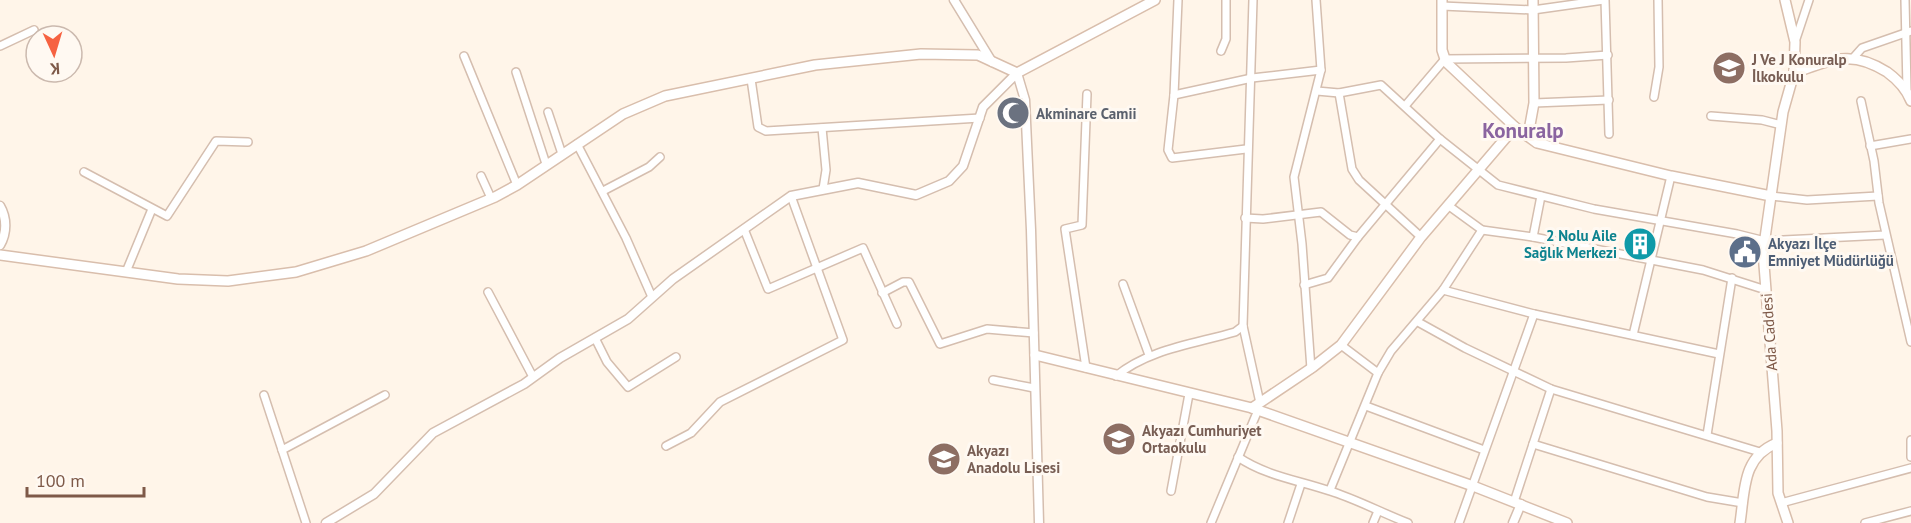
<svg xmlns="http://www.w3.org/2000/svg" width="1911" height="523" font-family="'PT Sans',sans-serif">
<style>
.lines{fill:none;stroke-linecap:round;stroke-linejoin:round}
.minor-casing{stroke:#d5beaf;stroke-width:10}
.tertiary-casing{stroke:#d5beaf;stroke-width:11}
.secondary-casing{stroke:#d9beac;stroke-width:12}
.minor{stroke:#fff;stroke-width:7}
.tertiary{stroke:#fff;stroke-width:8}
.secondary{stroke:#fff;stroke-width:9}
.labels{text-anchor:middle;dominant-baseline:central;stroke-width:6;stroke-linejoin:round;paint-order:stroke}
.education-label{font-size:15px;font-weight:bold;fill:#785e54;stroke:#fff9f2;text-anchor:start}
.worship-label{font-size:15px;font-weight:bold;fill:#5b616d;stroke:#fff9f2;text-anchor:start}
.culture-label{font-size:15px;font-weight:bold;fill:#0d838f;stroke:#fff9f2;text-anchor:end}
.service-label{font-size:15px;font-weight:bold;fill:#4e5e75;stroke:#fff9f2;text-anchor:start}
.street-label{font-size:15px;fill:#7e5948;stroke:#fff9f2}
.district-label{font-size:21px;font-weight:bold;fill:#8a64a0;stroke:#fff9f2}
</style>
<rect width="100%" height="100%" fill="#fff5e9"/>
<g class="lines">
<g class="minor-casing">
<g id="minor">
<path d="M1253,0L1243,326L1260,403"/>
<path d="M1605,0L1609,134"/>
<path d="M1905,0L1907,89"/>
<path d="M1442,6L1533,10L1604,0"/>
<path d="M1795,42L1809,0"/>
<path d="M0,46L34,30"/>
<path d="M1221,51L1226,39V0"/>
<path d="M464,56L517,185"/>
<path d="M1854,57L1862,48L1911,31"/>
<path d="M516,72L546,164"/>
<path d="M751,79L758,127L766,131L980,118"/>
<path d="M1317,91L1339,93L1381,85L1440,139L1498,185L1594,209L1737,234L1765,241L1885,235"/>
<path d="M1339,93L1352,169L1359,180L1421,237"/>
<path d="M1174,95L1178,0"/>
<path d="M1654,97L1659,67L1658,0"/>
<path d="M1861,101L1874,161L1879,203L1911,342"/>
<path d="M1534,103L1609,100"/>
<path d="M1405,106L1445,59L1566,58L1608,55"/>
<path d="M548,112L562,154"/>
<path d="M1711,116L1762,120L1781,125"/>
<path d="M822,128L826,170L823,189"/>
<path d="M577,144L626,238L652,297"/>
<path d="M1870,146L1911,139"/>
<path d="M1246,149L1172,158L1168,150L1174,95L1252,78L1321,70"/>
<path d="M84,172L167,216L216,141L248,142"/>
<path d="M481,176L491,198"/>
<path d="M603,191L649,167L660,157"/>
<path d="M1771,196L1807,200L1878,196"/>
<path d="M1449,206L1482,230L1533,237L1703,270L1766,290"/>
<path d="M1245,218L1263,219L1321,212L1350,235L1358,237"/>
<path d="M744,229L768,289L863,248L897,324"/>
<path d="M1533,237L1541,196"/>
<path d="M126,272L152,209"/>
<path d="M1123,284L1149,355"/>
<path d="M1304,285L1328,278L1358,237L1440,139"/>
<path d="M1443,290L1534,314L1719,354"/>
<path d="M488,292L533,377"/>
<path d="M882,293L903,282H909L940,344L987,329L1034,333"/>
<path d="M1418,322L1465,348L1551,389L1760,452"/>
<path d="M1633,335L1671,176"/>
<path d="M595,338L607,362L628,387L676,357"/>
<path d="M1341,345L1378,373"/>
<path d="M1086,368L1065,229L1082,225L1087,94"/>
<path d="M1311,369L1302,244L1294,177L1321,70L1316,0"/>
<path d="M1116,376C1149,349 1194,344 1235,332L1243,326"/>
<path d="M993,380L1034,388"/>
<path d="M264,395L306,523"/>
<path d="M1366,406L1484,450"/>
<path d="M1707,435L1732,278"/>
<path d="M1911,440V457"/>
<path d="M1533,444L1707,497L1743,503"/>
<path d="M666,446L691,433L720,402L843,340L791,196"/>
<path d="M282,450L385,395"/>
<path d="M1238,457C1266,476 1298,480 1330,491C1356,499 1382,513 1408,523"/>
<path d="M1330,490L1378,373L1391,351L1443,290L1482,230"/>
<path d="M1171,491L1189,394"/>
<path d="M1514,502L1551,389"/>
<path d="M1781,503L1911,468"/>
<path d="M1211,523L1258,410"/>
<path d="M1288,523L1301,484"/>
<path d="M1373,523L1378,511"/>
<path d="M1459,523L1534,314"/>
<path d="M1865,523L1911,511"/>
</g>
</g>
<g class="tertiary-casing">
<g id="tertiary">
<path d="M954,0L992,62"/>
<path d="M0,206C7,218 7,233 0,245"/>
<path d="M326,523L374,494L433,433L524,384L560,358L628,319L673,279L791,196L858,183L916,195L949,181L963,166L983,107L1017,73L1025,100L1031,230L1039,523"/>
<path d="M1513,523L1521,504"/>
</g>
</g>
<g class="secondary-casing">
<g id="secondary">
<path d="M1442,0V50L1446,62L1515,127L1537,143L1671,176L1771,196"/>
<path d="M1785,0L1795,42L1794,73L1783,112L1763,252L1777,431L1778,493L1788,523"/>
<path d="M1794,73C1832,60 1851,49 1887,72C1898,80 1906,88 1911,101"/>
<path d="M1528,136L1534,103L1533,0"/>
<path d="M0,255L178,279L228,281L296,272L366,251L495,197L517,185L623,114L665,96L815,65L921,54L978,55L1017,73L1155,0"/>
<path d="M1035,355L1252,408L1473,486L1567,523"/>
<path d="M1252,408L1313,367L1341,345L1421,237L1515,127"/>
<path d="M1740,523C1745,490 1742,457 1777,443"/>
</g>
</g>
<use href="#minor" class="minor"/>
<use href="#tertiary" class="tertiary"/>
<use href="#secondary" class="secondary"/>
</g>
<defs>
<g id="school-disc" transform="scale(1.725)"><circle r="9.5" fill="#8d6e63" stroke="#fff9f2"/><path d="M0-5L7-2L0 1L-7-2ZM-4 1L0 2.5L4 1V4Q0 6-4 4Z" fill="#fff"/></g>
<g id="mosque-disc" transform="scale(1.725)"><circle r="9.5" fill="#6b7280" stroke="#fff9f2"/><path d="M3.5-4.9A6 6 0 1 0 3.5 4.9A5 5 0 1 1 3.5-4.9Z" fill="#fff"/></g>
<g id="building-disc" transform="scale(1.725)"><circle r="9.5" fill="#0f9aa8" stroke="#fff9f2"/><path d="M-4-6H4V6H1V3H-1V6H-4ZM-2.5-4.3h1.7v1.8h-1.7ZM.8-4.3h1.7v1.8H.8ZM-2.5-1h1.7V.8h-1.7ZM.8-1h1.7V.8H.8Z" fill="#fff"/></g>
<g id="civic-disc" transform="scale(1.725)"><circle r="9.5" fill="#5c6f8a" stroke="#fff9f2"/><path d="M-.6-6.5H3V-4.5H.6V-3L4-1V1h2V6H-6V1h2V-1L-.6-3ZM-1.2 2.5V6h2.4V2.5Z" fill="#fff"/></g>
</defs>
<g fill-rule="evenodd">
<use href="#school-disc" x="1729" y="68"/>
<use href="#mosque-disc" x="1013" y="113"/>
<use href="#building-disc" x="1640" y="244"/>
<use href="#civic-disc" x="1745" y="252"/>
<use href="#school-disc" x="1119" y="439"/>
<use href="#school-disc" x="944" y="459"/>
</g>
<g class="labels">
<g class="education-label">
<text x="1752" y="59">J Ve J Konuralp<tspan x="1752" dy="17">İlkokulu</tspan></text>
<text x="1142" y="430">Akyazı Cumhuriyet<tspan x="1142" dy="17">Ortaokulu</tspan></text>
<text x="967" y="450">Akyazı<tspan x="967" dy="17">Anadolu Lisesi</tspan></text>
</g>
<g class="worship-label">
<text x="1036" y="113">Akminare Camii</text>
</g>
<g class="culture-label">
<text x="1617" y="235">2 Nolu Aile<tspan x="1617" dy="17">Sağlık Merkezi</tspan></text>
</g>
<g class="service-label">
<text x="1768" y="243">Akyazı İlçe<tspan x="1768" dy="17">Emniyet Müdürlüğü</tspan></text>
</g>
<g class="street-label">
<text transform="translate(1769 332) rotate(-94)">Ada Caddesi</text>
</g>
<g class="district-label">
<text x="1523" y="130">Konuralp</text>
</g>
</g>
<g transform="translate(54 54) rotate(176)"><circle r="28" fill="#fff9f2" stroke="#cbb9ae" stroke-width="1.5"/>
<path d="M0-4.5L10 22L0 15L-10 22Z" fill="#f66241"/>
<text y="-9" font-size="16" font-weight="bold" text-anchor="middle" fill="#7e5948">K</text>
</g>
<path d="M27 487v9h117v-9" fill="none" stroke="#7e5948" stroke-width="3"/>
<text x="36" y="487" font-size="18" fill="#7e5948" stroke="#fff9f2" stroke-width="4.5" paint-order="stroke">100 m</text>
</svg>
